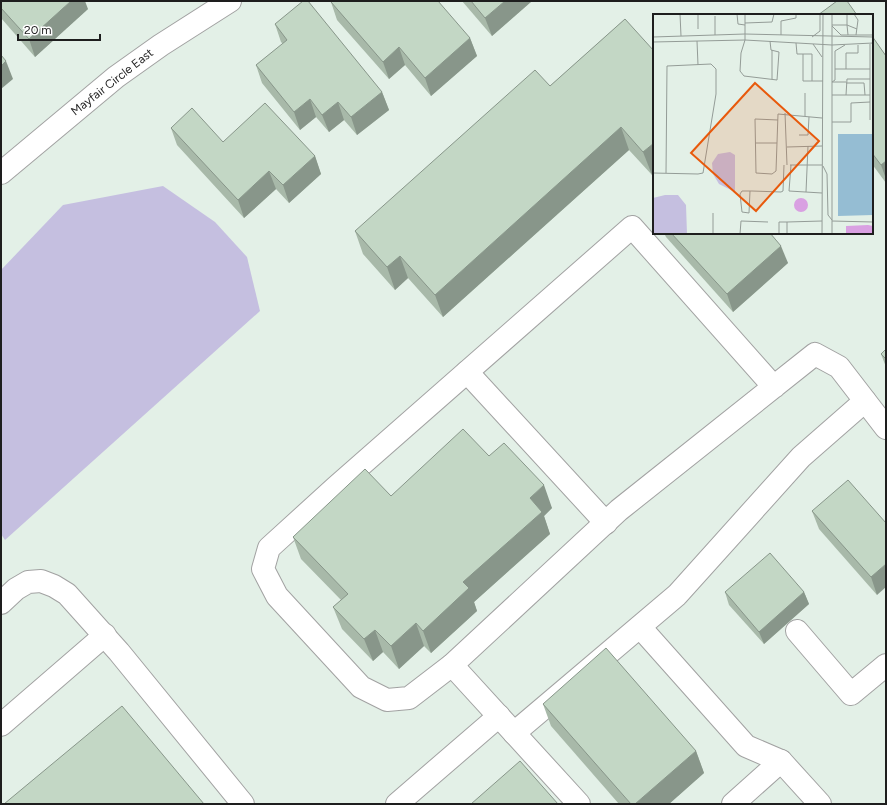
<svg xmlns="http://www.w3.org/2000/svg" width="887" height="805" font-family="Figtree,sans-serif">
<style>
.wetland{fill:#c5bfe0}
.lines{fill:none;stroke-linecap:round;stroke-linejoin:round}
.minor-casing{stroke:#a2a2a2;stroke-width:24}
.minor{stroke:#fff;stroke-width:22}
.wall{fill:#a8b9a9}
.shaded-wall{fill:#88968a}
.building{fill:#c3d7c5;stroke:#88968a}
.labels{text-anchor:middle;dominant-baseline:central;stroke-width:4;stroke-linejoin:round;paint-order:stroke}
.street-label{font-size:12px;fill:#1e1e1e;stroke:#fff}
.inset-road{fill:none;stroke:#949c97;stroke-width:1}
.view{fill:#e8590c;fill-opacity:0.15;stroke:#e8590c;stroke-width:2}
.inset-edge{fill:none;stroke:#1e1e1e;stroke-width:2}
</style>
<rect width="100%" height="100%" fill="#e3f0e7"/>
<path class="wetland" d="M163,186L215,222L247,257L260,311L5,540L1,534V270L63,205Z"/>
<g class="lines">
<g class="minor-casing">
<g id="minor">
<path d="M1,173L116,77L161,45L230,1"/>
<path d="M467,372L606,523"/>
<path d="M774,387L632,227L336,487L269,548L263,569L277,596L361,687L387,700L409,698L452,665L619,510L815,354L839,367L886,428"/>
<path d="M1,603L16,589L28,582L41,581L54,586L67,594L119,652L243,804"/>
<path d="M640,627L746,746L781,761L820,804"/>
<path d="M797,631L851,694L886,665"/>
<path d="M452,665L579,804"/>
<path d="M1,725L105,635"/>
<path d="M514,733L677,595L801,457L865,401"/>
<path d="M397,804L499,716"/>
<path d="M733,804L781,761"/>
</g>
</g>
<use href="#minor" class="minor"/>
</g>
<g class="wall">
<path d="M1,1L88,9L35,57L1,18Z"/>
<path d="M462,1H532L492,36Z"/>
<path d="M331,2L470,38L477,56L431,96L405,65L389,79L337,20Z"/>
<path d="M625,19L652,175L629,150L443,317L408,278L395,290L363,254L355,231L550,86Z"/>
<path d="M275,24L382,92L389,110L357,135L344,120L329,132L316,117L300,130L262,83L256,65L283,44L281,42Z"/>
<path d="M872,36L886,56V183L872,164Z"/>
<path d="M171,128L223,142L315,156L321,174L289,203L276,189L244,218L177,145Z"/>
<path d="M664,233H770L788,263L733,312L666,237Z"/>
<path d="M886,349V367L881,354Z"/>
<path d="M489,456L552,508L544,516L550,534L474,602L477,611L431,653L424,646L399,669L383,652L373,661L342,629L333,607L341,600L301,559L293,537Z"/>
<path d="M812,511L886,523L877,595L819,529Z"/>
<path d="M725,592H804L809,604L764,644L729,605Z"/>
<path d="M543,704L696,751L704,773L669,804H619L551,726Z"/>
</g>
<g class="shaded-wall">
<path d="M71,1H85L88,9L35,57L29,39Z"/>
<path d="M505,1H532L492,36L485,18Z"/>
<path d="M470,38L477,56L431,96L425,78Z"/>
<path d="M399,47L405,65L389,79L383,62Z"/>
<path d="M6,61L13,79L1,89V66Z"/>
<path d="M382,92L389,110L357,135L351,117Z"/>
<path d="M310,99L316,117L300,130L294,112Z"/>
<path d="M338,102L344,120L329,132L322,115Z"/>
<path d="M621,127L629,150L443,317L435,295Z"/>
<path d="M654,143V172L652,175L643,152Z"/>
<path d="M315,156L321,174L289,203L283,185Z"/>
<path d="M886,161V179L881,165Z"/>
<path d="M269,171L276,189L244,218L238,200Z"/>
<path d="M781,246L788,263L733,312L727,294Z"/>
<path d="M400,256L408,278L395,290L387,267Z"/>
<path d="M544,485L552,508L544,516L550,534L474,602L477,611L431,653L423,631L530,498Z"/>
<path d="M886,564V587L877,595L871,577Z"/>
<path d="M804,592L809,604L764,644L759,632Z"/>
<path d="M416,623L424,646L399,669L391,646Z"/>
<path d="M375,630L383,652L373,661L364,639Z"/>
<path d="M696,751L704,773L669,804H635Z"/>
</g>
<g class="building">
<path d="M1,1H71L29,39L1,8Z"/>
<path d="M303,1H308L382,92L351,117L338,102L322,115L310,99L294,112L256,65L287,40L275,24Z"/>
<path d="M332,1H438L470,38L425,78L399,47L383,62L331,2Z"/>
<path d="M471,1H505L485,18Z"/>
<path d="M837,1H847L857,15H818Z"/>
<path d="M625,19L654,51V143L643,152L621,127L435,295L400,256L387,267L355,231L535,70L550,86Z"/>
<path d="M872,36L886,56V161L881,165L872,153Z"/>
<path d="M1,55L6,61L1,66Z"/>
<path d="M265,103L315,156L283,185L269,171L238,200L171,128L192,108L223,142Z"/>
<path d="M671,233H770L781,246L727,294Z"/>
<path d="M886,349V359L881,354Z"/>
<path d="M463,429L489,456L504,443L544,485L530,498L542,512L463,582L469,588L423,631L416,623L391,646L375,630L364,639L333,607L348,594L293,537L365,469L391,496Z"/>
<path d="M848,480L886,523V564L871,577L812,511Z"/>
<path d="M770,553L804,592L759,632L725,592Z"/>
<path d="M606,648L696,751L635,804H631L543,704Z"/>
<path d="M122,706L204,804H4Z"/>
<path d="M520,761L558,804H471Z"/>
</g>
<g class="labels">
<g class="street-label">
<text transform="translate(112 82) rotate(-38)">Mayfair Circle East</text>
</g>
</g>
<g transform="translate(653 14)">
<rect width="220" height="220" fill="#e3f0e7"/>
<path d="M185,120H220V201L185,202Z" fill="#95bdd3"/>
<path d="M77,138L82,141V178L66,170L60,160L59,149L65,140ZM12,181H25L33,191L34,220H0V184Z" fill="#c5bfe0"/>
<path d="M141 191a7 7 0 1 1 14 0a7 7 0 1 1-14 0ZM215,211L220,212V220H193V212Z" fill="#d9a0e2"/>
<path class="inset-road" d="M27,0L28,22M84,0L85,10L92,11M92,0V26L88,39L87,57L91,62L124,66L126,38L118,36L117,27M194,0V11L204,15M201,0L205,6L203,21M62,2V21M92,9L119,8L121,0M179,11H194L195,21M179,12L188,21H220M45,15V0M128,21V7L143,4V0M0,23L92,20L220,23M159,23L167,17V0M44,27L45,51M0,28L92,26L179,31L220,29M143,29L144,40H150V67H159M160,30L169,43M150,40H159V67H170M182,55H217V106M193,55V39H205V31M217,55V30M119,65V36M179,68H193M179,68L182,66V37L192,31M193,69H211L212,81M152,79V102M179,81H217M193,81L194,65H217M132,99L134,151M125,106L102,105L103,159L119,160L123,157L125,100L169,104M179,108H198V89L217,88M146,121H155L156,103M102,129H124M134,133L169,132M137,151H169M138,151L136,177L169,179M170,152L174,160L175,201L179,206M0,159L45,160L50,159L63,80V55L58,50L14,52L13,159M97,177L96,199L89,198L87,180L89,177H99L128,178L130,177L131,151M153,178L155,132M60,199V220M179,207L220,208M87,220L88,207L115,208M126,220V208H134M134,220V208L169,207M169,220L170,0M179,220V0"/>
<path class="view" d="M102,69L166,127L103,197L38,139Z"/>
<rect width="220" height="220" class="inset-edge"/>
</g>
<rect width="887" height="805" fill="none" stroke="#1e1e1e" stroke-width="4"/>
<path d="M18 34v6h82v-6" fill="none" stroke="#1e1e1e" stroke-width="2"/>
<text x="24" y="34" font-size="12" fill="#1e1e1e" stroke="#ffffff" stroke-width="3" paint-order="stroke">20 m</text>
</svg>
